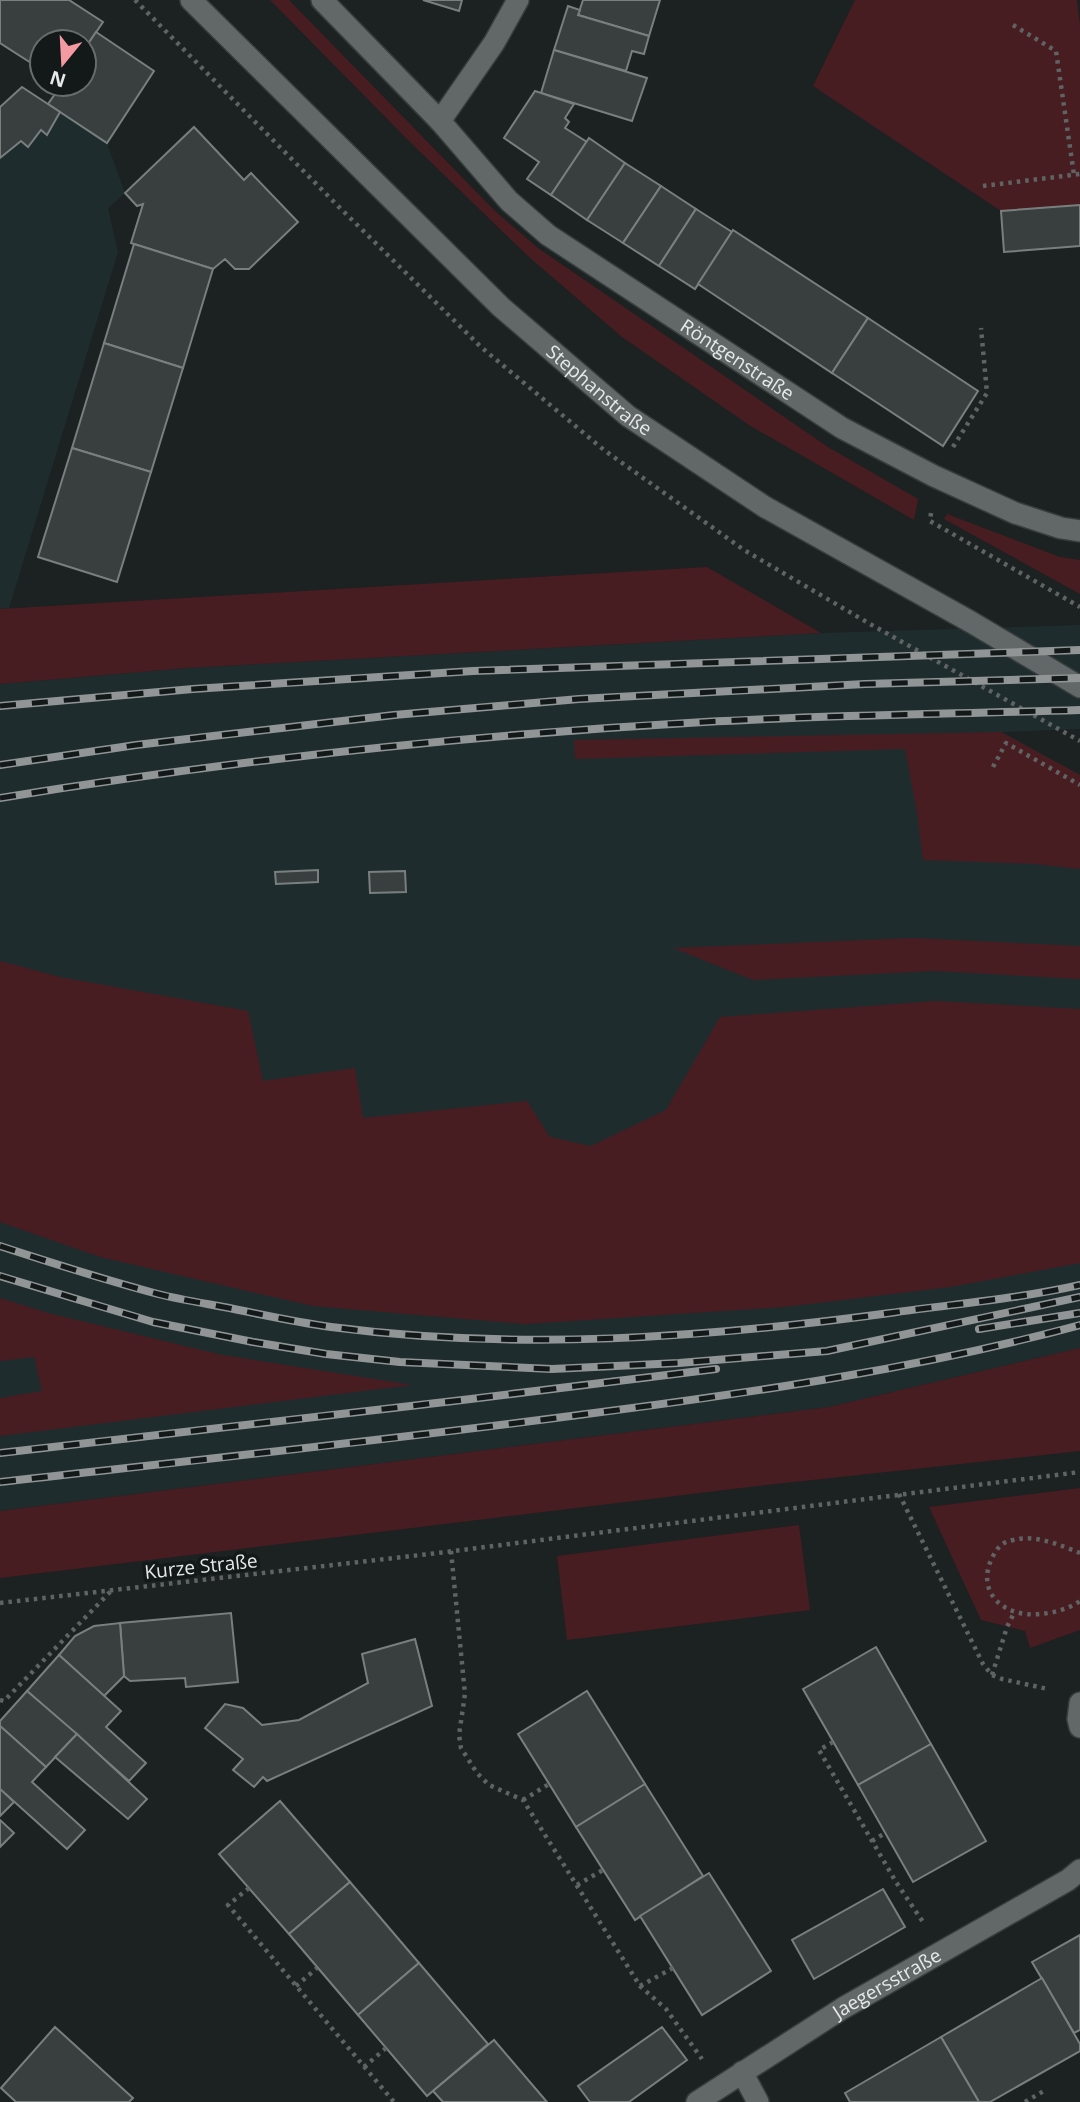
<svg xmlns="http://www.w3.org/2000/svg" width="1080" height="2102" font-family="'Open Sans',sans-serif">
<style>
.built{fill:#1f2c2d}
.green{fill:#471d22}
.building{fill:#393e3e;stroke:#797f7f;stroke-width:2}
.lines{fill:none;stroke-linecap:round;stroke-linejoin:round}
.minor-casing{stroke:#373c3c;stroke-width:24}
.tertiary-casing{stroke:#373c3c;stroke-width:24}
.path{stroke:#5f6363;stroke-width:4.5;stroke-dasharray:3.5 5;stroke-linecap:butt}
.minor{stroke:#626868;stroke-width:21}
.tertiary{stroke:#626868;stroke-width:21}
.rail-casing{stroke:#919595;stroke-width:8}
.rail{stroke:#131818;stroke-width:5;stroke-dasharray:16;stroke-linecap:butt}
.labels{text-anchor:middle;dominant-baseline:central;stroke-width:7;stroke-linejoin:round;paint-order:stroke}
.street-label{font-size:19px;fill:#e6e9e9;stroke:#131818}
</style>
<rect width="100%" height="100%" fill="#1c2121"/>
<g class="built">
<path d="M22,87L107,143L125,193L108,208L118,252L9,608L0,609V107Z"/>
<path d="M1080,625V729L1002,732L1080,775V1348L829,1407L0,1511V684L186,668L821,633Z"/>
</g>
<g class="green">
<path d="M270,0H289L495,211L538,248L828,447L918,499L914,520L749,425L622,337L529,257L409,141Z"/>
<path d="M855,0H1077L1080,26V205L1001,211L813,86Z"/>
<path d="M947,514L1060,557L1080,560V594L944,519Z"/>
<path d="M707,567L821,633L186,668L0,684V609Z"/>
<path d="M1001,732L1080,775V869L1036,864L923,860L917,813L905,749L575,759L574,740Z"/>
<path d="M913,938L1080,946V979L934,971L753,980L673,948Z"/>
<path d="M0,961L60,977L248,1011L263,1081L355,1068L363,1118L527,1101L550,1137L591,1146L666,1110L720,1017L936,1001L1080,1009V1263L950,1287L784,1307L525,1324L313,1306L100,1257L0,1222Z"/>
<path d="M0,1298L48,1313L222,1355L412,1385L0,1436V1398L42,1391L34,1357L0,1361Z"/>
<path d="M1080,1348V1451L766,1485L0,1578V1511L829,1407Z"/>
<path d="M1080,1488V1630L1030,1648L1025,1631L981,1620L929,1507Z"/>
<path d="M799,1525L810,1610L567,1640L557,1556Z"/>
</g>
<g class="building">
<path d="M0,0H69L103,22L84,50V42H42V70L0,43Z"/>
<path d="M423,0H462L459,11Z"/>
<path d="M583,0H660L649,36L578,15Z"/>
<path d="M568,6L580,10L578,15L649,36L644,54L632,51L626,71L554,50Z"/>
<path d="M96,32L154,71L107,143L48,104L62,84H84V50Z"/>
<path d="M554,50L647,78L632,121L541,93Z"/>
<path d="M22,87L60,112L47,135L41,130L28,147L21,141L0,158V107Z"/>
<path d="M535,91L574,104L565,118L569,122L565,128L587,142L551,195L527,179L539,162L504,138Z"/>
<path d="M194,127L244,180L251,173L298,222L249,269H235L225,259L213,269L131,243L143,204L137,206L125,193Z"/>
<path d="M589,138L625,163L587,220L551,195Z"/>
<path d="M625,163L661,186L623,243L587,220Z"/>
<path d="M661,186L696,209L659,266L623,243Z"/>
<path d="M1080,205V246L1004,252L1001,211Z"/>
<path d="M696,209L732,232L695,289L659,266Z"/>
<path d="M733,230L868,318L832,373L698,284Z"/>
<path d="M134,244L213,269L183,368L104,343Z"/>
<path d="M868,318L978,391L943,446L832,373Z"/>
<path d="M104,343L183,368L151,472L72,448Z"/>
<path d="M72,448L151,472L117,582L38,557Z"/>
<path d="M318,870V882L276,884L275,872Z"/>
<path d="M405,871L406,892L370,893L369,872Z"/>
<path d="M231,1613L238,1682L186,1687L185,1678L130,1681L124,1676L120,1623Z"/>
<path d="M120,1623L124,1676L104,1696L59,1655L75,1636L94,1626Z"/>
<path d="M415,1639L432,1706L267,1781L263,1777L254,1787L233,1770L243,1759L205,1728L225,1704L243,1708L262,1725L299,1720L368,1683L362,1654Z"/>
<path d="M876,1647L931,1744L858,1785L803,1689Z"/>
<path d="M59,1655L121,1711L106,1727L146,1763L129,1781L27,1691Z"/>
<path d="M27,1691L77,1734L46,1767L0,1726V1721Z"/>
<path d="M587,1691L645,1784L576,1827L518,1734Z"/>
<path d="M0,1726L46,1767L32,1782L85,1830L67,1849L0,1789Z"/>
<path d="M77,1734L147,1799L128,1819L55,1757Z"/>
<path d="M931,1744L986,1841L913,1882L858,1785Z"/>
<path d="M645,1784L703,1876L635,1920L576,1827Z"/>
<path d="M0,1789L14,1802L0,1816Z"/>
<path d="M280,1801L350,1882L289,1934L219,1854Z"/>
<path d="M0,1820L14,1833L0,1847Z"/>
<path d="M709,1873L771,1971L702,2015L640,1916Z"/>
<path d="M350,1882L419,1963L358,2015L289,1934Z"/>
<path d="M883,1889L905,1927L814,1979L792,1940Z"/>
<path d="M1080,1935V2030L1074,2033L1032,1962Z"/>
<path d="M419,1963L488,2044L427,2096L358,2015Z"/>
<path d="M1042,1978L1080,2044V2051L990,2102H979L941,2037Z"/>
<path d="M55,2027L133,2098L129,2102H16L1,2088Z"/>
<path d="M662,2027L687,2060L629,2102H590L578,2086Z"/>
<path d="M941,2037L979,2102H850L845,2093Z"/>
<path d="M494,2040L547,2102H443L433,2091Z"/>
</g>
<g class="lines">
<g class="minor-casing">
<g id="minor">
<path id="s1" d="M322,0L440,121L509,201L548,235L842,428L934,476L1015,513L1061,528L1080,531"/>
<path d="M440,121L494,43L518,0"/>
<path d="M1080,1703L1078,1719L1080,1727"/>
<path d="M742,2072L758,2102"/>
<path id="s2" d="M697,2102L843,2008L1068,1880L1080,1870"/>
</g>
</g>
<g class="tertiary-casing">
<g id="tertiary">
<path id="s3" d="M191,0L501,307L628,416L765,507L971,622L1080,687"/>
</g>
</g>
<g class="path">
<path d="M135,0L337,205L481,347L604,450L744,550L870,624L1080,741"/>
<path d="M1013,25L1056,51L1074,175"/>
<path d="M983,186L1080,174"/>
<path d="M953,447L987,393L981,328"/>
<path d="M931,513L930,521L1080,607"/>
<path d="M993,767L1006,743L1080,785"/>
<path d="M899,1494L983,1664L992,1675L1002,1679L1048,1689"/>
<path d="M451,1551L465,1694L459,1735L461,1748L477,1773L489,1785L523,1800L640,1986L666,2009L702,2059"/>
<path d="M1080,1553C1060,1545 1035,1534 1013,1540C1002,1542 998,1547 993,1556C974,1592 1004,1618 1040,1614C1053,1613 1069,1609 1080,1601"/>
<path d="M0,1603L438,1553L1080,1472"/>
<path d="M992,1675L1007,1627L1014,1613"/>
<path d="M0,1700L4,1701L111,1591"/>
<path d="M833,1742L819,1750L896,1882L923,1922"/>
<path d="M523,1800L549,1784"/>
<path d="M872,1841L885,1833"/>
<path d="M577,1885L603,1870"/>
<path d="M249,1888L228,1905L394,2102"/>
<path d="M296,1986L317,1968"/>
<path d="M640,1986L673,1968"/>
<path d="M364,2067L386,2048"/>
<path d="M1025,2102L1047,2089"/>
</g>
<use href="#minor" class="minor"/>
<use href="#tertiary" class="tertiary"/>
<g class="rail-casing">
<g id="rail">
<path d="M0,706L193,689L473,671L1080,650"/>
<path d="M0,765L136,745L394,715L579,699L865,684L1080,678"/>
<path d="M0,798C233,760 469,735 704,722C829,715 955,714 1080,710"/>
<path d="M0,1246C52,1263 105,1280 158,1294C186,1301 216,1305 244,1311C273,1317 302,1323 331,1327C517,1351 705,1338 890,1313C953,1304 1018,1299 1080,1285"/>
<path d="M0,1276L153,1322L253,1342L326,1354L400,1362L552,1369L679,1363L827,1351L1080,1297"/>
<path d="M979,1329L1080,1313"/>
<path d="M0,1453L454,1401L716,1369"/>
<path d="M0,1482C198,1460 397,1439 594,1413C757,1392 921,1368 1080,1325"/>
</g>
</g>
<use href="#rail" class="rail"/>
</g>
<g class="labels">
<g class="street-label">
<text stroke="none"><textPath href="#s1" startOffset="553">Röntgenstraße</textPath></text>
<text stroke="none"><textPath href="#s3" startOffset="565">Stephanstraße</textPath></text>
<text transform="translate(201 1566) rotate(-6)">Kurze Straße</text>
<text stroke="none"><textPath href="#s2" startOffset="224">Jaegersstraße</textPath></text>
</g>
</g>
<g transform="translate(63 63) rotate(198)"><circle r="33" fill="#131818" stroke="#676c6c" stroke-width="2"/>
<path d="M0-5L12 26L0 18L-12 26Z" fill="#f49aa2"/>
<text y="-10" font-size="19" font-weight="bold" text-anchor="middle" fill="#e6e9e9">N</text>
</g>
</svg>
